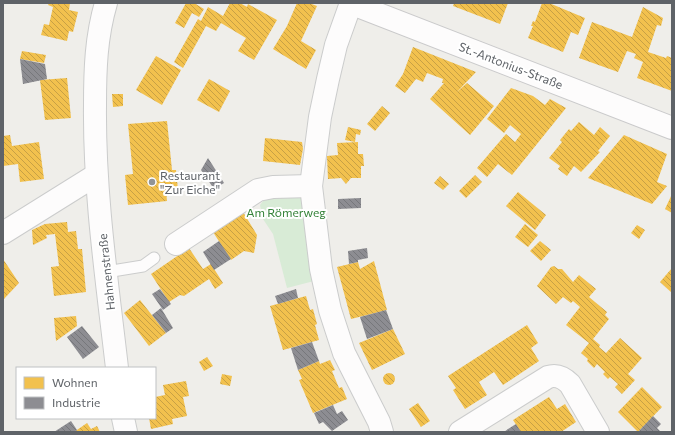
<svg xmlns="http://www.w3.org/2000/svg" width="675" height="435" font-family="Commissioner,sans-serif">
<style>
.park{fill:#d8ebd6}
.homes{fill:url(#homes-back-hatch)}
.industry{fill:url(#industry-back-hatch)}
.lines{fill:none;stroke-linecap:round;stroke-linejoin:round}
.lane-casing{stroke:#cbcccc;stroke-width:13}
.street-casing{stroke:#cbcccc;stroke-width:24}
.secondary-casing{stroke:#cacacb;stroke-width:24}
.lane{stroke:#fdfcfc;stroke-width:11}
.street{stroke:#fdfcfc;stroke-width:22}
.secondary{stroke:#fdfcfc;stroke-width:22}
.poi-dot{fill:#919496;stroke:#fff;stroke-width:1.5}
.labels{text-anchor:middle;dominant-baseline:central;stroke-width:4;stroke-linejoin:round;paint-order:stroke}
.street-label{font-size:12px;fill:#5f6368;stroke:#fff}
.poi-label{font-size:12px;fill:#5f6368;stroke:#fff;text-anchor:start}
.park-label{font-size:12px;fill:#348238;stroke:#fff}
</style>
<defs>
<pattern id="homes-back-hatch" width="6" height="6" patternUnits="userSpaceOnUse"><rect width="6" height="6" fill="#f2c14e"/><path d="M-1 5l2 2M0 0l6 6M5-1l2 2" fill="none" stroke="#c7a045"/></pattern>
<pattern id="industry-back-hatch" width="6" height="6" patternUnits="userSpaceOnUse"><rect width="6" height="6" fill="#8d8d92"/><path d="M-1 5l2 2M0 0l6 6M5-1l2 2" fill="none" stroke="#76777b"/></pattern>
</defs>
<rect width="100%" height="100%" fill="#efeeea"/>
<path class="park" d="M302,191L314,281L287,288L273,234L263,219L260,205L268,195Z"/>
<g class="homes">
<path d="M49,3H70L69,10L78,12L73,32L69,31L67,41L41,35L44,24L49,25L53,7L48,5Z"/>
<path d="M186,3H194L204,9L199,17L192,13L184,28L175,23Z"/>
<path d="M230,3H240L247,7L248,4L277,20L254,60L238,51L246,38L221,23L216,31L206,26L183,68L174,62L198,19L201,21L208,7L223,16Z"/>
<path d="M297,3H309L317,6L301,41L316,50L306,69L273,49L287,26Z"/>
<path d="M454,3H508L500,24L453,6Z"/>
<path d="M542,3H549L585,18L578,35L571,32L563,52L528,38L533,26H531L533,21L535,22Z"/>
<path d="M643,7L663,18L661,26L657,25L648,52L666,58L667,56L672,58V91L637,78L643,62L634,58L636,54L627,51L618,72L579,58L592,22L632,37Z"/>
<path d="M413,47L476,72L457,92L467,83L494,106L470,135L430,99L444,83H442L443,79L427,73L423,82L416,79L405,93L395,86L403,74Z"/>
<path d="M22,51L46,55L44,63L20,59Z"/>
<path d="M156,56L181,70L162,105L136,90Z"/>
<path d="M67,78L71,118L45,120L40,80Z"/>
<path d="M209,79L230,91L219,112L197,100Z"/>
<path d="M511,88L533,96L545,105L550,99L566,108L512,175L498,164L487,177L477,168L506,134L515,142L521,134L510,125L504,133L487,119Z"/>
<path d="M112,94H123V106L113,107Z"/>
<path d="M382,106L390,113L375,131L367,124Z"/>
<path d="M167,121L172,170H176L178,190L166,191L167,201L128,205L125,175L133,174L128,124Z"/>
<path d="M579,122L594,135L600,127L610,136L598,151L600,152L581,172L574,166L567,176L558,169L560,166L549,158L562,142L560,140L569,129L571,131Z"/>
<path d="M348,127L361,130L360,135L356,134L355,142L345,140Z"/>
<path d="M10,135L12,146L39,142L44,179L20,182L18,164L3,166V136Z"/>
<path d="M624,135L667,154L657,182L667,186L652,204L588,178Z"/>
<path d="M265,138L302,142L303,149L300,165L263,161Z"/>
<path d="M358,142V154H363L364,166H361V178H351L346,184L341,178L328,179L327,156L338,155L337,143Z"/>
<path d="M475,175L482,182L466,198L459,191Z"/>
<path d="M440,176L449,184L443,190L434,183Z"/>
<path d="M518,192L546,215L535,230L506,206Z"/>
<path d="M672,194V213L665,209Z"/>
<path d="M243,212L257,235L254,253L244,251L231,260L213,232Z"/>
<path d="M67,222L68,232L76,231L78,249H82L86,292L54,296L51,267L59,266L55,234L46,235L47,238L33,245L32,230L45,224Z"/>
<path d="M525,224L538,235L528,247L515,237Z"/>
<path d="M637,225L645,230L639,239L631,233Z"/>
<path d="M540,241L551,250L541,261L530,251Z"/>
<path d="M189,248L203,269L211,264L223,283L215,289L209,279L184,296L180,295L169,302L151,274Z"/>
<path d="M3,259L19,283L3,300Z"/>
<path d="M374,261L387,310L351,319L337,267L358,262L360,269Z"/>
<path d="M554,266L558,269H562L573,282L579,275L596,289L589,297L607,312L605,315L609,319L593,339L600,345L599,347L606,353L620,338L642,358L628,374L635,380L622,394L615,387L618,384L610,377L608,379L603,374L605,372L597,364L594,368L587,361L588,359L581,353L589,343L566,325L580,307L573,301L571,303L563,297L556,304L537,286L551,267Z"/>
<path d="M672,268V293L660,282Z"/>
<path d="M306,296L310,310L313,309L317,324L315,325L319,340L283,350L270,306Z"/>
<path d="M140,300L166,333L149,346L124,313Z"/>
<path d="M76,316L77,326L56,341L54,318Z"/>
<path d="M527,325L538,343L531,348L539,361L503,385L494,372L479,382L487,395L465,409L453,390L456,388L448,376Z"/>
<path d="M393,329L405,354L372,370L359,343Z"/>
<path d="M207,357L213,366L204,371L199,362Z"/>
<path d="M330,360L335,370L332,371L339,388L342,387L347,399L313,413L299,380L302,379L298,370L319,361L320,364Z"/>
<circle cx="389" cy="379" r="6"/>
<path d="M222,374L232,376L230,386L220,384Z"/>
<path d="M186,381L189,396L183,397L187,416L172,419L173,424L151,429L149,418H155V397L165,395L163,385Z"/>
<path d="M642,387L662,407L638,432L618,412Z"/>
<path d="M549,397L557,409L565,404L576,422L561,432H521L513,420Z"/>
<path d="M418,403L430,421L421,427L409,409Z"/>
<path d="M87,423L91,429L97,426L100,432H74Z"/>
</g>
<g class="industry">
<path d="M20,59L45,64L47,79L23,84Z"/>
<path d="M208,158L224,183L214,189L201,170Z"/>
<path d="M361,198V208L338,209V199Z"/>
<path d="M219,241L231,259L214,270L203,252Z"/>
<path d="M367,248L368,258L358,260V262L349,264L348,251Z"/>
<path d="M160,289L171,304L163,310L152,294Z"/>
<path d="M296,289L298,298L278,304L275,296Z"/>
<path d="M161,308L173,328L166,333L152,315Z"/>
<path d="M386,310L393,329L367,339L360,317Z"/>
<path d="M82,326L99,347L83,359L67,337Z"/>
<path d="M312,342L319,361L298,370L291,348Z"/>
<path d="M333,405L337,414L342,411L348,420L332,431L323,422L319,424L314,413Z"/>
<path d="M653,416L661,424L657,428L661,432H638Z"/>
<path d="M71,421L77,430L74,432H54Z"/>
<path d="M516,424L521,432H504L508,429Z"/>
</g>
<g class="lines">
<g class="lane-casing">
<path id="lane" d="M106,272L143,266L154,258"/>
</g>
<g class="street-casing">
<g id="street">
<path d="M106,3C96,37 95,70 95,105C94,193 107,281 117,368"/>
<path d="M351,3L336,45L328,79L320,117L311,186L321,269L330,310L344,353L379,422L382,432"/>
<path d="M3,233L96,175"/>
<path d="M176,244L258,190L273,187L311,186"/>
<path d="M123,418L126,432"/>
<path d="M460,432L548,377C557,374 564,378 570,384L598,432"/>
</g>
</g>
<g class="secondary-casing">
<path id="secondary" d="M350,3L672,128"/>
</g>
<use href="#lane" class="lane"/>
<use href="#street" class="street"/>
<use href="#secondary" class="secondary"/>
</g>
<circle class="poi-dot" cx="152" cy="182" r="4"/>
<g class="labels">
<g class="street-label">
<text transform="translate(511 65) rotate(21)">St.-Antonius-Straße</text>
<text transform="translate(106 272) rotate(-96)">Hahnenstraße</text>
</g>
<g class="poi-label">
<text x="160" y="175">Restaurant<tspan x="160" dy="14">"Zur Eiche"</tspan></text>
</g>
<g class="park-label">
<text x="286" y="212">Am Römerweg</text>
</g>
</g>
<rect width="675" height="435" fill="none" stroke="#5f6368" stroke-width="8"/>
<rect x="16" y="367" width="140" height="52" fill="#ffffff" stroke="#bfc1c3"/>
<rect x="24" y="377" width="20" height="12" fill="#f2c14e" stroke="#bfc1c3"/>
<text x="52" y="387" font-size="12" fill="#5f6368">Wohnen</text>
<rect x="24" y="397" width="20" height="12" fill="#8d8d92" stroke="#bfc1c3"/>
<text x="52" y="407" font-size="12" fill="#5f6368">Industrie</text>
</svg>
